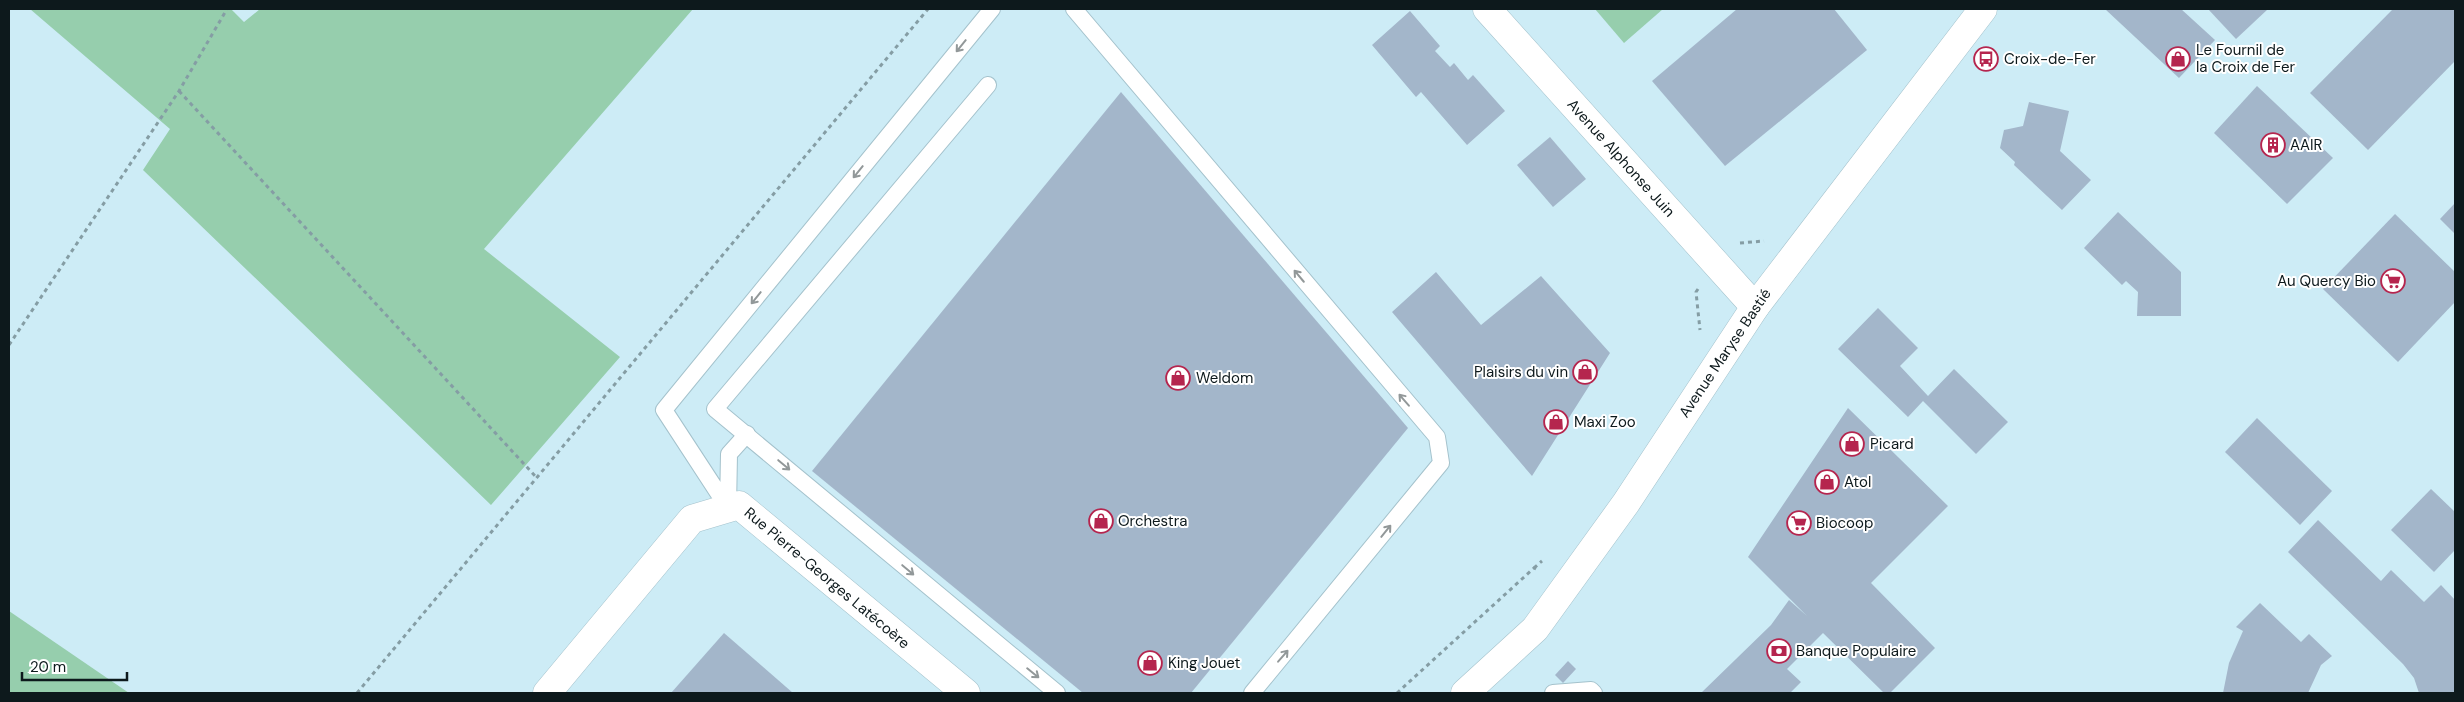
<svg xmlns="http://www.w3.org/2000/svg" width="2464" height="702" font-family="'DM Sans',sans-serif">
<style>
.green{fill:#96cead}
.building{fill:#a3b6ca}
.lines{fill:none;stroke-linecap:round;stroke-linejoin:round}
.service-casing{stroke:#a4c2cc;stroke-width:18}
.minor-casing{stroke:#a4c2cc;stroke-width:29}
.tertiary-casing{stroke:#a4c2cc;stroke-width:29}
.path{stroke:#859da4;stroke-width:3;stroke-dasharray:4 4;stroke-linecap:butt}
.service{stroke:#fff;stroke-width:16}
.minor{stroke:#fff;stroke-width:28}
.tertiary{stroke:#fff;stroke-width:28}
.oneway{stroke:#929899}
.labels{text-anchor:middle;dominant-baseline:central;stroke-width:4;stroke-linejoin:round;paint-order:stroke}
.poi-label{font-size:15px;fill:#0d191c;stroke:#fff;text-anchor:start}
.street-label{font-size:15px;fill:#0d191c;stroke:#fff}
</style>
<rect width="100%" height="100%" fill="#cdecf6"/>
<g class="green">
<path d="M30,9H231L244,22L260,9H693L484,249L620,357L491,505L143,170L170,129Z"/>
<path d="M1595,9H1663L1624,43Z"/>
<path d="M9,611L129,693H9Z"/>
</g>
<g class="building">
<path d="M1737,9H1834L1867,50L1725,166L1652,81Z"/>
<path d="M2105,9H2181L2215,40L2179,78Z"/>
<path d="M2208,9H2268L2236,39Z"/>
<path d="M2393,9H2455V61L2368,150L2310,93Z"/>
<path d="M1410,11L1440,46L1435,51L1450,67L1454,63L1468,80L1473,75L1505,111L1467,145L1421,92L1416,97L1372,45Z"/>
<path d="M2257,86L2333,158L2287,204L2214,133Z"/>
<path d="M1121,92L1408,428L1191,693H1083L812,471Z"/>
<path d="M2029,102L2069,111L2060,151L2091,180L2062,210L2014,165L2015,162L2000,148L2004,130L2023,126Z"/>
<path d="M1550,137L1586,179L1553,207L1517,165Z"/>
<path d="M2455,203V234L2440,219Z"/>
<path d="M2118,212L2181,272V316H2137L2138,292L2126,281L2122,285L2084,248Z"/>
<path d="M2395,214L2455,272V302L2398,362L2323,289Z"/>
<path d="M1436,272L1481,325L1541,276L1610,353L1532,476L1392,312Z"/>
<path d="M1878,308L1918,348L1900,366L1928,396L1954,369L2008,422L1976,454L1923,401L1908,417L1838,349Z"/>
<path d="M1848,408L1948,506L1871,583L1935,648L1890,693H1884L1823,633L1787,669L1801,682L1790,693H1701L1771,625L1789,600L1807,616L1748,557Z"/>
<path d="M2257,418L2332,491L2300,525L2225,452Z"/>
<path d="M2431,489L2455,512V550L2434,572L2391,530Z"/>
<path d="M2318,520L2381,581L2391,570L2424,602L2441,585L2455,600V693H2419L2414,678L2403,664L2288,552Z"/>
<path d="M2260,603L2301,642L2309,634L2332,656L2321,665L2308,693H2223L2229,663L2243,631L2236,627Z"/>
<path d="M724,633L793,693H671Z"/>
<path d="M1568,661L1576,669L1563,683L1555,675Z"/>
</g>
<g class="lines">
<g class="service-casing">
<g id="service">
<path d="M1074,9L1437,437L1441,463L1252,693"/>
<path d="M988,85L715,409L1057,693"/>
<path d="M747,434L729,454L728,508L664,410L992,9"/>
<path d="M1553,693L1591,690L1594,693"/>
</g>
</g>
<g class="minor-casing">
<g id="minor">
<path d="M1487,9L1755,307"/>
<path d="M547,693L692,519L739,505L966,693"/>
</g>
</g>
<g class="tertiary-casing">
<path id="tertiary" d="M1465,693L1535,629L1626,503L1755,307L1983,9"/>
</g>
<g class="path">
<path d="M179,91L537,478"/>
<path d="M1740,243L1764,241"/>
<path d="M1698,289L1696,292L1700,330"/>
<path d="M9,345L179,91L227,9"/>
<path d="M1534,568L1542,561"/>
<path d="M357,693L928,9"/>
<path d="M1397,693L1534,568L1536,569"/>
</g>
<use href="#service" class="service"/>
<use href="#minor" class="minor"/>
<use href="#tertiary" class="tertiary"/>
</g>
<defs><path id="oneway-shaft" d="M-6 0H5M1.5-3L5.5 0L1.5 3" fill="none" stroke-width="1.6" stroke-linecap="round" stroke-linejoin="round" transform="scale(1.25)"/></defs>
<g class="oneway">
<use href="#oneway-shaft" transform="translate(961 46) rotate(129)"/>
<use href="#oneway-shaft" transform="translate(858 172) rotate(129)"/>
<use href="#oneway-shaft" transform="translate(1299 276) rotate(-130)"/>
<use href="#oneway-shaft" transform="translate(756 298) rotate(129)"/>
<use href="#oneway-shaft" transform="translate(1404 400) rotate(-131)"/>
<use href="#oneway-shaft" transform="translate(784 465) rotate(40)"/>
<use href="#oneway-shaft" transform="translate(1386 531) rotate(-51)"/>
<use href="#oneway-shaft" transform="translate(908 570) rotate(40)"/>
<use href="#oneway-shaft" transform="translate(1283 656) rotate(-49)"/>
<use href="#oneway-shaft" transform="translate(1033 673) rotate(39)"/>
</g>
<defs>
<g id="bus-ring" transform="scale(1.25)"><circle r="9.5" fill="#fff" stroke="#b5254e" stroke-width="1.5"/><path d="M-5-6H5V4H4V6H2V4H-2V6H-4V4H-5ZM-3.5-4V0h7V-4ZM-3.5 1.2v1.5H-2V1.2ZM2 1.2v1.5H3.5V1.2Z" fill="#b5254e"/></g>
<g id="shop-ring" transform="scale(1.25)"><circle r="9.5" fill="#fff" stroke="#b5254e" stroke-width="1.5"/><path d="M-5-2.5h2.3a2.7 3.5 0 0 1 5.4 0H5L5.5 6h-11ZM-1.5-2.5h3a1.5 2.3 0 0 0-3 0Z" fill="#b5254e"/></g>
<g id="building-ring" transform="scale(1.25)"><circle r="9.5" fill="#fff" stroke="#b5254e" stroke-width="1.5"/><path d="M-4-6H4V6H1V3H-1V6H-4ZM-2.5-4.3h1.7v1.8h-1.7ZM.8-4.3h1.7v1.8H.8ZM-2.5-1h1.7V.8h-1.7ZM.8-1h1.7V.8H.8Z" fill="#b5254e"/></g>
<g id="supermarket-ring" transform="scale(1.25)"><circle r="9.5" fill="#fff" stroke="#b5254e" stroke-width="1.5"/><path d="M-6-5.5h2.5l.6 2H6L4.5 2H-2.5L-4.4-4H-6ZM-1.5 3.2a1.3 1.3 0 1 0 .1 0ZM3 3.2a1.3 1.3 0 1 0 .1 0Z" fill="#b5254e"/></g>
<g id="bank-ring" transform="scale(1.25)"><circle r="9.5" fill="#fff" stroke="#b5254e" stroke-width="1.5"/><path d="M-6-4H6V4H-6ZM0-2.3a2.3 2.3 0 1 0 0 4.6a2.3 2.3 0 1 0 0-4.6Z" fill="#b5254e"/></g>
</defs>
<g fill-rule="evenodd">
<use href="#bus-ring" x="1986" y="59"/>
<use href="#shop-ring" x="2178" y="59"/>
<use href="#building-ring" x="2273" y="145"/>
<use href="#supermarket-ring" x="2393" y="281"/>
<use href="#shop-ring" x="1585" y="372"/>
<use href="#shop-ring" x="1178" y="378"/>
<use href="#shop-ring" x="1556" y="422"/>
<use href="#shop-ring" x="1852" y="444"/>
<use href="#shop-ring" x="1827" y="482"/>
<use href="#shop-ring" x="1101" y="521"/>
<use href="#supermarket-ring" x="1799" y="523"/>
<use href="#bank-ring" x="1779" y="651"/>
<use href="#shop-ring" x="1150" y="663"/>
</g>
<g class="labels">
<g class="poi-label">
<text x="2196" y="50">Le Fournil de<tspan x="2196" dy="17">la Croix de Fer</tspan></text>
<text x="2004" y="59">Croix-de-Fer</text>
<text x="2290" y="145">AAIR</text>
<text x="2376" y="281" text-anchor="end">Au Quercy Bio</text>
<text x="1568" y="372" text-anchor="end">Plaisirs du vin</text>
<text x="1196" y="378">Weldom</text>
<text x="1574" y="422">Maxi Zoo</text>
<text x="1870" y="444">Picard</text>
<text x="1844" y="482">Atol</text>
<text x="1118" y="521">Orchestra</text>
<text x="1816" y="523">Biocoop</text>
<text x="1796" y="651">Banque Populaire</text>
<text x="1168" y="663">King Jouet</text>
</g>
<g class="street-label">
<text transform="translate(1621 158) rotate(48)">Avenue Alphonse Juin</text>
<text transform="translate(1725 353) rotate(-56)">Avenue Maryse Bastié</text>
<text transform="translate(827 578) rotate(40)">Rue Pierre-Georges Latécoère</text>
</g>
</g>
<rect width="2464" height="702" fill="none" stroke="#0d191c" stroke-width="20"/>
<path d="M22 672v8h105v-8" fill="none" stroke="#0d191c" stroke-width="2.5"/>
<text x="30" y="672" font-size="15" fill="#0d191c" stroke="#ffffff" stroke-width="4" paint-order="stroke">20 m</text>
</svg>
